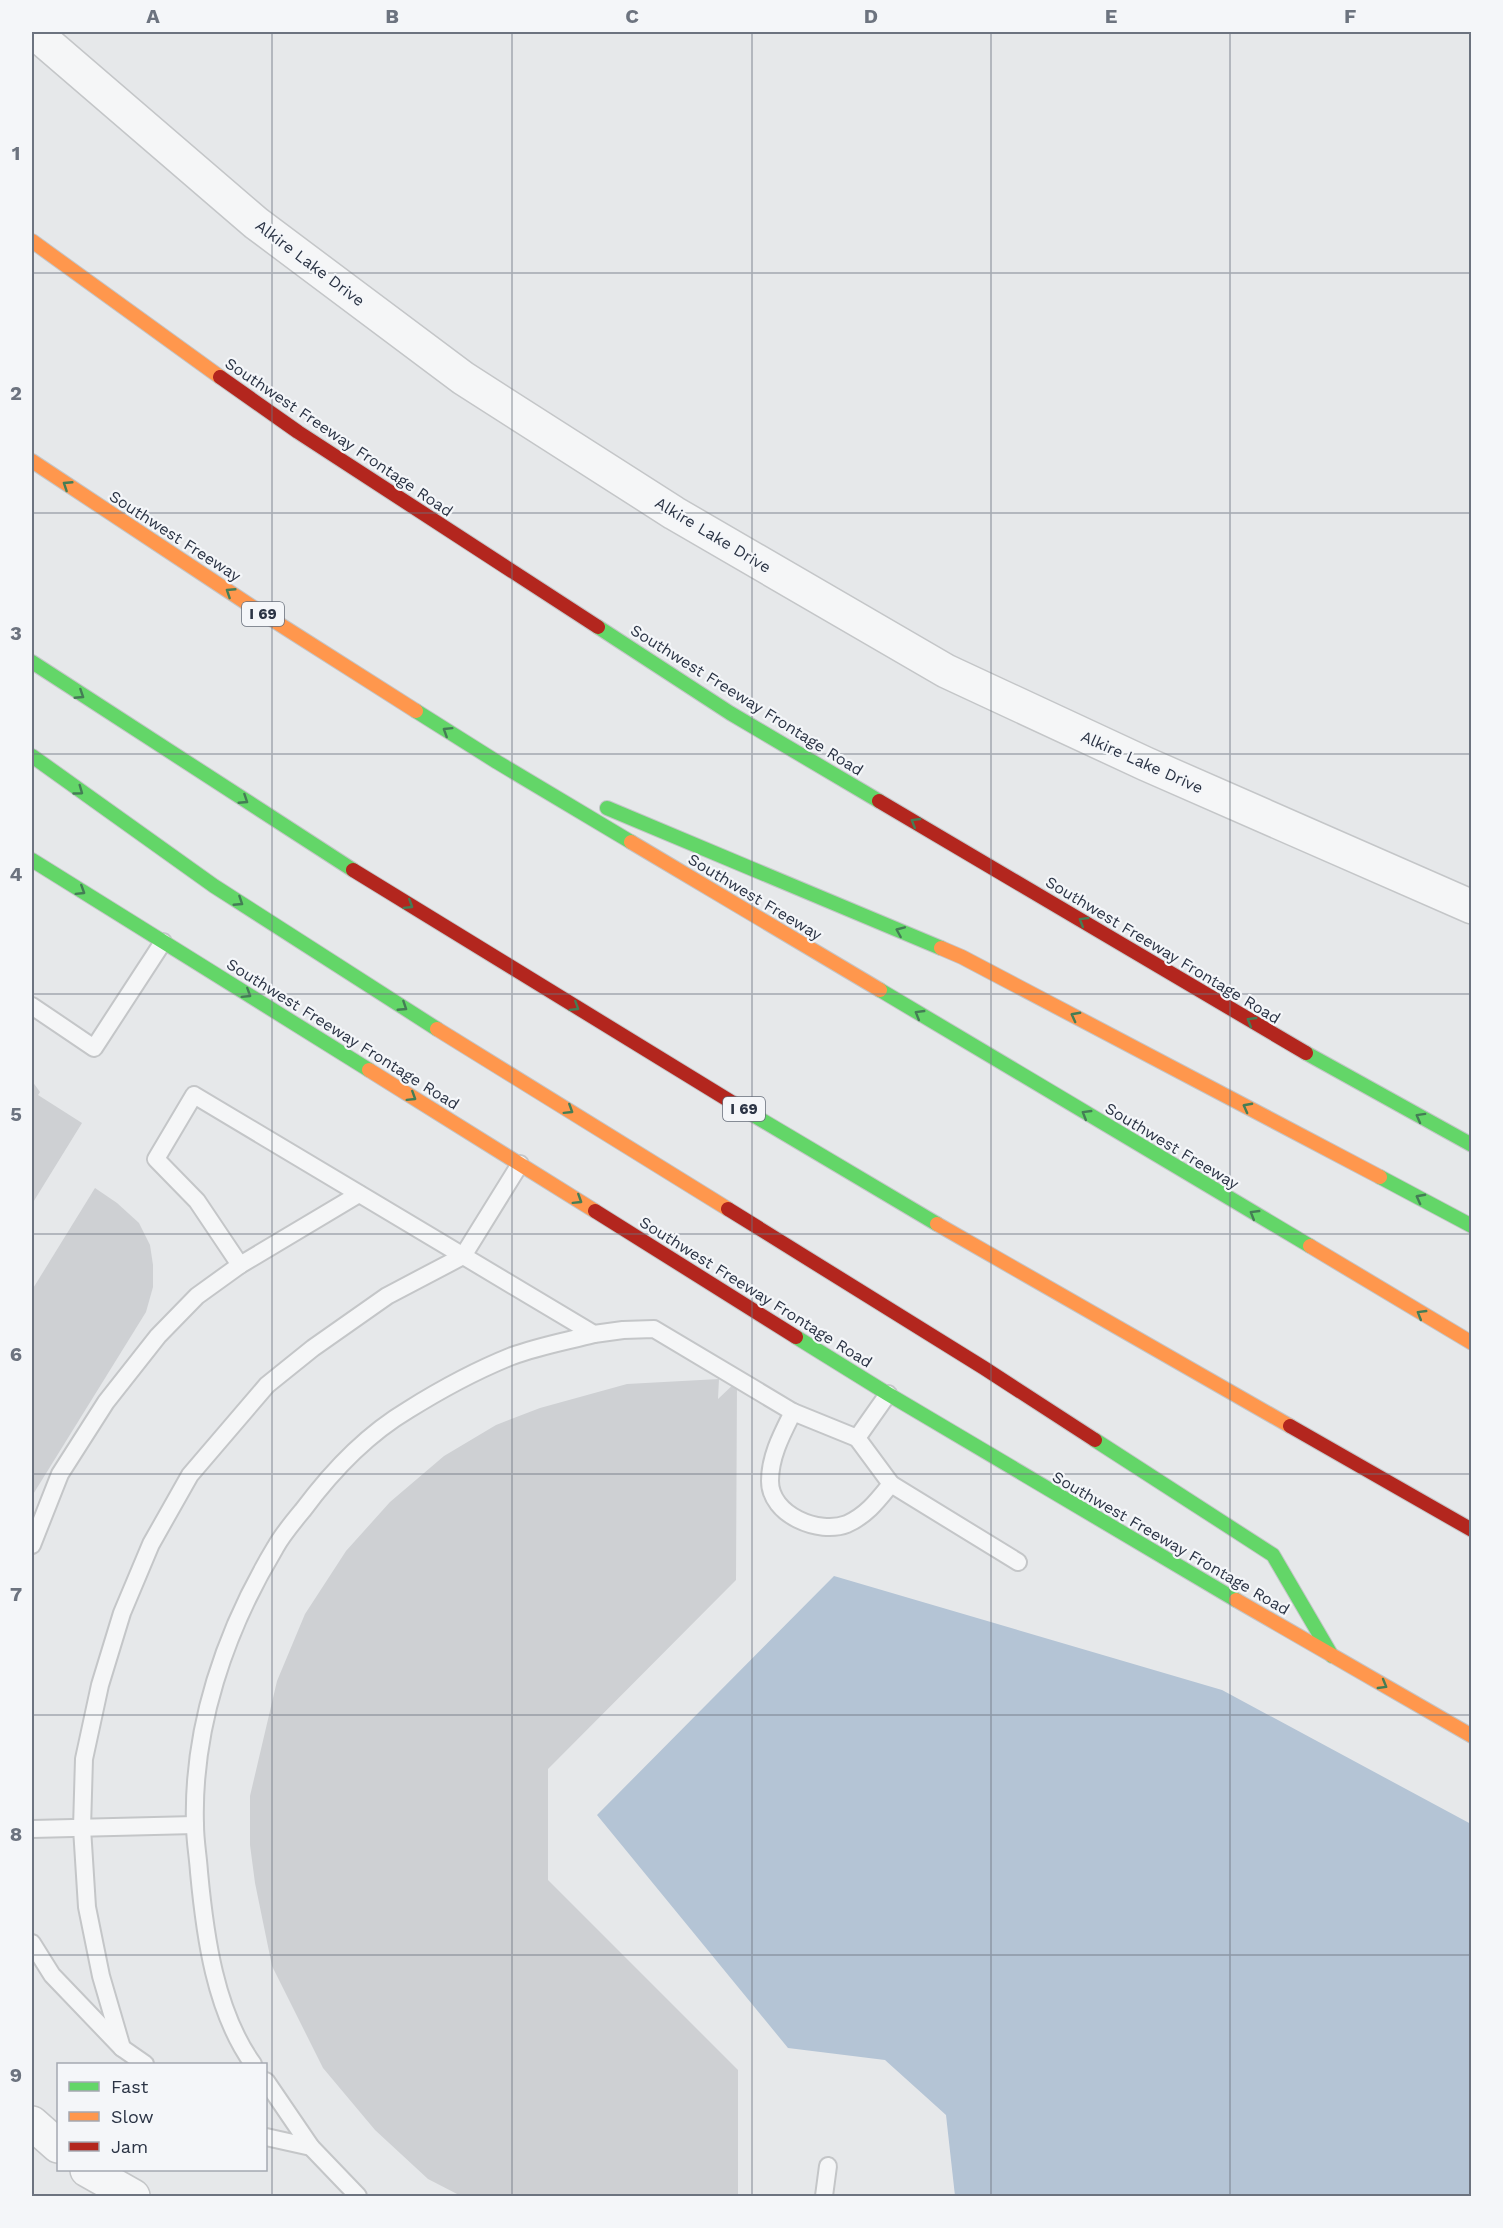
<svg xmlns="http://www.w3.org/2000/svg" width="1503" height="2228" font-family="'Work Sans',sans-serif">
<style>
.water{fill:#b4c4d5}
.building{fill:#ced0d3}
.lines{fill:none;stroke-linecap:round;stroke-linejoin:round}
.lane-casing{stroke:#c4c6c8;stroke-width:20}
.street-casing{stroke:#c4c6c8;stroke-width:36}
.fast-casing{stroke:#c4c6c8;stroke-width:16}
.slow-casing{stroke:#c4c6c8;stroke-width:16}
.jam-casing{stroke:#c4c6c8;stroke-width:16}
.lane{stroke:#f5f6f7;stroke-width:16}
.street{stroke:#f5f6f7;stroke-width:33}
.fast{stroke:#63d668;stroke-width:14}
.slow{stroke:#ff974d;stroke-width:14}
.jam{stroke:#b3261e;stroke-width:14}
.oneway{stroke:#447d55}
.grid{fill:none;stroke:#6c737f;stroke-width:1.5;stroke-opacity:0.55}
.labels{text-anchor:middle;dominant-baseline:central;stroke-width:4.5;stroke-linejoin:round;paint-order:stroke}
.shield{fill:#f4f6f9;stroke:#676e7b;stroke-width:1.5}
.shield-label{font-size:15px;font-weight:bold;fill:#2b3445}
.street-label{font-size:16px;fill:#2b3445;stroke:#f4f6f9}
.neatline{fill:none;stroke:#6c737f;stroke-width:2}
.grid-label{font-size:20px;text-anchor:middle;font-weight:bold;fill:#6c737f}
</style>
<rect width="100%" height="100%" fill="#e6e8ea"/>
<path class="water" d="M834,1576L1222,1690L1471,1824V2196H955L946,2115L885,2060L788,2048L597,1815Z"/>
<g class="building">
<path d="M32,1081L40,1092L38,1095L82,1123L32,1204Z"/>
<path d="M95,1188L117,1203L139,1223L150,1245L153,1265V1287L146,1312L32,1496V1290Z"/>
<path d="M719,1379L718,1399L737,1381L736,1580L548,1769V1880L738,2070V2196H461L428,2179L375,2130L323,2068L272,1966L255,1883L250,1845V1796L277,1681L305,1614L346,1551L390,1502L444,1456L496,1425L540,1408L627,1384Z"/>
</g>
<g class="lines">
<g class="lane-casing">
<g id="lane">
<path d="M32,1006L94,1048L163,942"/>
<path d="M240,1265L197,1201L156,1159L194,1095L594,1334L623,1330L654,1329L793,1412L857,1438L888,1394"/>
<path d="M793,1412C782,1434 770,1456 770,1481C770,1515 819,1535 847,1524C867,1515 878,1500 891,1484"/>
<path d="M857,1438L891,1484L1018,1562"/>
<path d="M32,1545L60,1474L106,1402L158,1336L197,1296L240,1265L359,1194"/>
<path d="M32,1829L195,1825"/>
<path d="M32,1943L52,1975L122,2048L145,2064"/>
<path d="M122,2048L101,1976L87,1907L82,1828L84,1759L100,1685L122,1613L151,1544L190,1475L267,1385L313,1348L387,1296L463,1256L520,1164"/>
<path d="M253,2064C215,2011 205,1936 199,1872C198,1856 195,1841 195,1825C192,1728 225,1631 275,1548C282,1535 293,1522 303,1510C332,1471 366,1435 408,1410C440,1390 477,1370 512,1356C539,1346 567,1341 594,1334"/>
<path d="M266,2081L311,2147L358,2196"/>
<path d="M266,2137L311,2147"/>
<path d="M824,2196L828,2166"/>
</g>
</g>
<g class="street-casing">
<g id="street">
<path d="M34,32L256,223L463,378L674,513L946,671L1146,764L1472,907"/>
<path d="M32,2123L58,2146"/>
<path d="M87,2170L133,2196"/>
</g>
</g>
<g class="fast-casing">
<g id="fast">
<path d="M598,627L730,713L879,801"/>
<path d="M32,662L353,870"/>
<path d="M416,711L497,762L631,842"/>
<path d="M32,756L214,886L437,1029"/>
<path d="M607,808L941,948"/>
<path d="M32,860L369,1070"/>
<path d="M880,990L1310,1246"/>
<path d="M1306,1053L1472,1145"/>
<path d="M733,1103L937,1224"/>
<path d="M1380,1177L1472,1226"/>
<path d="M796,1337L888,1394L1236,1600"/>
<path d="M1095,1440L1273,1555L1332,1656"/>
</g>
</g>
<g class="slow-casing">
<g id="slow">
<path d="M32,241L220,377"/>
<path d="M32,461L254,608L416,711"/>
<path d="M631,842L880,990"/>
<path d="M941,948L962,957L1380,1177"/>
<path d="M437,1029L728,1209"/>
<path d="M369,1070L595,1211"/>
<path d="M937,1224L1290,1426"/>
<path d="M1310,1246L1472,1343"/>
<path d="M1236,1600L1472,1736"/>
</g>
</g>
<g class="jam-casing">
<g id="jam">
<path d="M220,377L298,432L598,627"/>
<path d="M879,801L1306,1053"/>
<path d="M353,870L733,1103"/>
<path d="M728,1209L984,1368L1095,1440"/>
<path d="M595,1211L796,1337"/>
<path d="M1290,1426L1472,1530"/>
</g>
</g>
<use href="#lane" class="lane"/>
<use href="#street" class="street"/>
<use href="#fast" class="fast"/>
<use href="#slow" class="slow"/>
<use href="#jam" class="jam"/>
</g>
<defs><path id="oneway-chevron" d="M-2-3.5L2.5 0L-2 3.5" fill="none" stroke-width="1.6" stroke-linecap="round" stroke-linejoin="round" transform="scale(1.5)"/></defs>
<g class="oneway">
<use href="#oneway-chevron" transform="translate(67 485) rotate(-147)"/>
<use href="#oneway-chevron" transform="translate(230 592) rotate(-147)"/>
<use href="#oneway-chevron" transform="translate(80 695) rotate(33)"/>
<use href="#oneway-chevron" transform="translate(447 731) rotate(-148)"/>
<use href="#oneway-chevron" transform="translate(79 791) rotate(36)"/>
<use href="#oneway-chevron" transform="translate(244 800) rotate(33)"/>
<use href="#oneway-chevron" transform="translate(915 822) rotate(-149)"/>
<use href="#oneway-chevron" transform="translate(81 891) rotate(32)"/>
<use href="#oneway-chevron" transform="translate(239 902) rotate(33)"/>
<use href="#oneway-chevron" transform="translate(409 905) rotate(32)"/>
<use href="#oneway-chevron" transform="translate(1083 921) rotate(-149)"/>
<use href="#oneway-chevron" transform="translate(900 931) rotate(-157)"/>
<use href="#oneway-chevron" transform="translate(247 994) rotate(32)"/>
<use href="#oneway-chevron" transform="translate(403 1007) rotate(33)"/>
<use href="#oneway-chevron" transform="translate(575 1007) rotate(32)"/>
<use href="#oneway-chevron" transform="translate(919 1014) rotate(-149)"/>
<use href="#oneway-chevron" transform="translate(1075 1016) rotate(-152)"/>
<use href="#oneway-chevron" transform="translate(1251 1021) rotate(-149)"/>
<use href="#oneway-chevron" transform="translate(412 1097) rotate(32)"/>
<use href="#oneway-chevron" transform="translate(1247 1107) rotate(-152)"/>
<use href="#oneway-chevron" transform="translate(569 1110) rotate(32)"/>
<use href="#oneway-chevron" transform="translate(1086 1114) rotate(-149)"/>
<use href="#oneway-chevron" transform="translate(1420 1117) rotate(-151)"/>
<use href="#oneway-chevron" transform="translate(1420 1198) rotate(-152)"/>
<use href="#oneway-chevron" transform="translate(578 1200) rotate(32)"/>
<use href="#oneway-chevron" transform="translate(1254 1214) rotate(-149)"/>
<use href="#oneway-chevron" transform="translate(1421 1314) rotate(-149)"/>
<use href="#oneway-chevron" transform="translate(1383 1685) rotate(30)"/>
</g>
<path class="grid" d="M272,32V2196M512,32V2196M752,32V2196M991,32V2196M1230,32V2196M32,273H1472M32,513H1472M32,754H1472M32,994H1472M32,1234H1472M32,1474H1472M32,1715H1472M32,1955H1472"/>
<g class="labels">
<g class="shield">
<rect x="242" y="602" width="42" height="24" rx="4.5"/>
<rect x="723" y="1097" width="42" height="24" rx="4.5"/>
</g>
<g class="shield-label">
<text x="263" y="614">I 69</text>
<text x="744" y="1109">I 69</text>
</g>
<g class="street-label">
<text transform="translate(310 263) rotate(37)">Alkire Lake Drive</text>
<text transform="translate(339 437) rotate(34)">Southwest Freeway Frontage Road</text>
<text transform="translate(713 535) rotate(31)">Alkire Lake Drive</text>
<text transform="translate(175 536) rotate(33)">Southwest Freeway</text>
<text transform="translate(747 700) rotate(32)">Southwest Freeway Frontage Road</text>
<text transform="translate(1142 762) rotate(24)">Alkire Lake Drive</text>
<text transform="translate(755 897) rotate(31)">Southwest Freeway</text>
<text transform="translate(1163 950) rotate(31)">Southwest Freeway Frontage Road</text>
<text transform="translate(343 1034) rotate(32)">Southwest Freeway Frontage Road</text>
<text transform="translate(1172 1146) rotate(31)">Southwest Freeway</text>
<text transform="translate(756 1292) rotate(32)">Southwest Freeway Frontage Road</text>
<text transform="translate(1171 1543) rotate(30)">Southwest Freeway Frontage Road</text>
</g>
</g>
<rect width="1503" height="2228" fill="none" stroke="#f4f6f9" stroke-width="66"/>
<rect x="57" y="2063" width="210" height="108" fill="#f4f6f9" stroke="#a4a8b1" stroke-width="1.5"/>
<rect x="69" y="2082" width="30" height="9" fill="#63d668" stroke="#a4a8b1" stroke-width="1.5"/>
<text x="111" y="2093" font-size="18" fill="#2b3445">Fast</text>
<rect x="69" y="2112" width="30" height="9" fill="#ff974d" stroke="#a4a8b1" stroke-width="1.5"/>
<text x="111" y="2123" font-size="18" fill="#2b3445">Slow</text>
<rect x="69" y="2142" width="30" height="9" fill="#b3261e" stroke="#a4a8b1" stroke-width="1.5"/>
<text x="111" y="2153" font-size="18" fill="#2b3445">Jam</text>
<rect x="33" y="33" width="1437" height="2162" class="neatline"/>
<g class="grid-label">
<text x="153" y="23">A</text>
<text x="392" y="23">B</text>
<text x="632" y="23">C</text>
<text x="871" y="23">D</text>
<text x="1111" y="23">E</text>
<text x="1350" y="23">F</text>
<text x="16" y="160">1</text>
<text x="16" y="400">2</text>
<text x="16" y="640">3</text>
<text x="16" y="881">4</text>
<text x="16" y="1121">5</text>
<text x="16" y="1361">6</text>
<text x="16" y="1601">7</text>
<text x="16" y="1841">8</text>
<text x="16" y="2082">9</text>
</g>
</svg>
